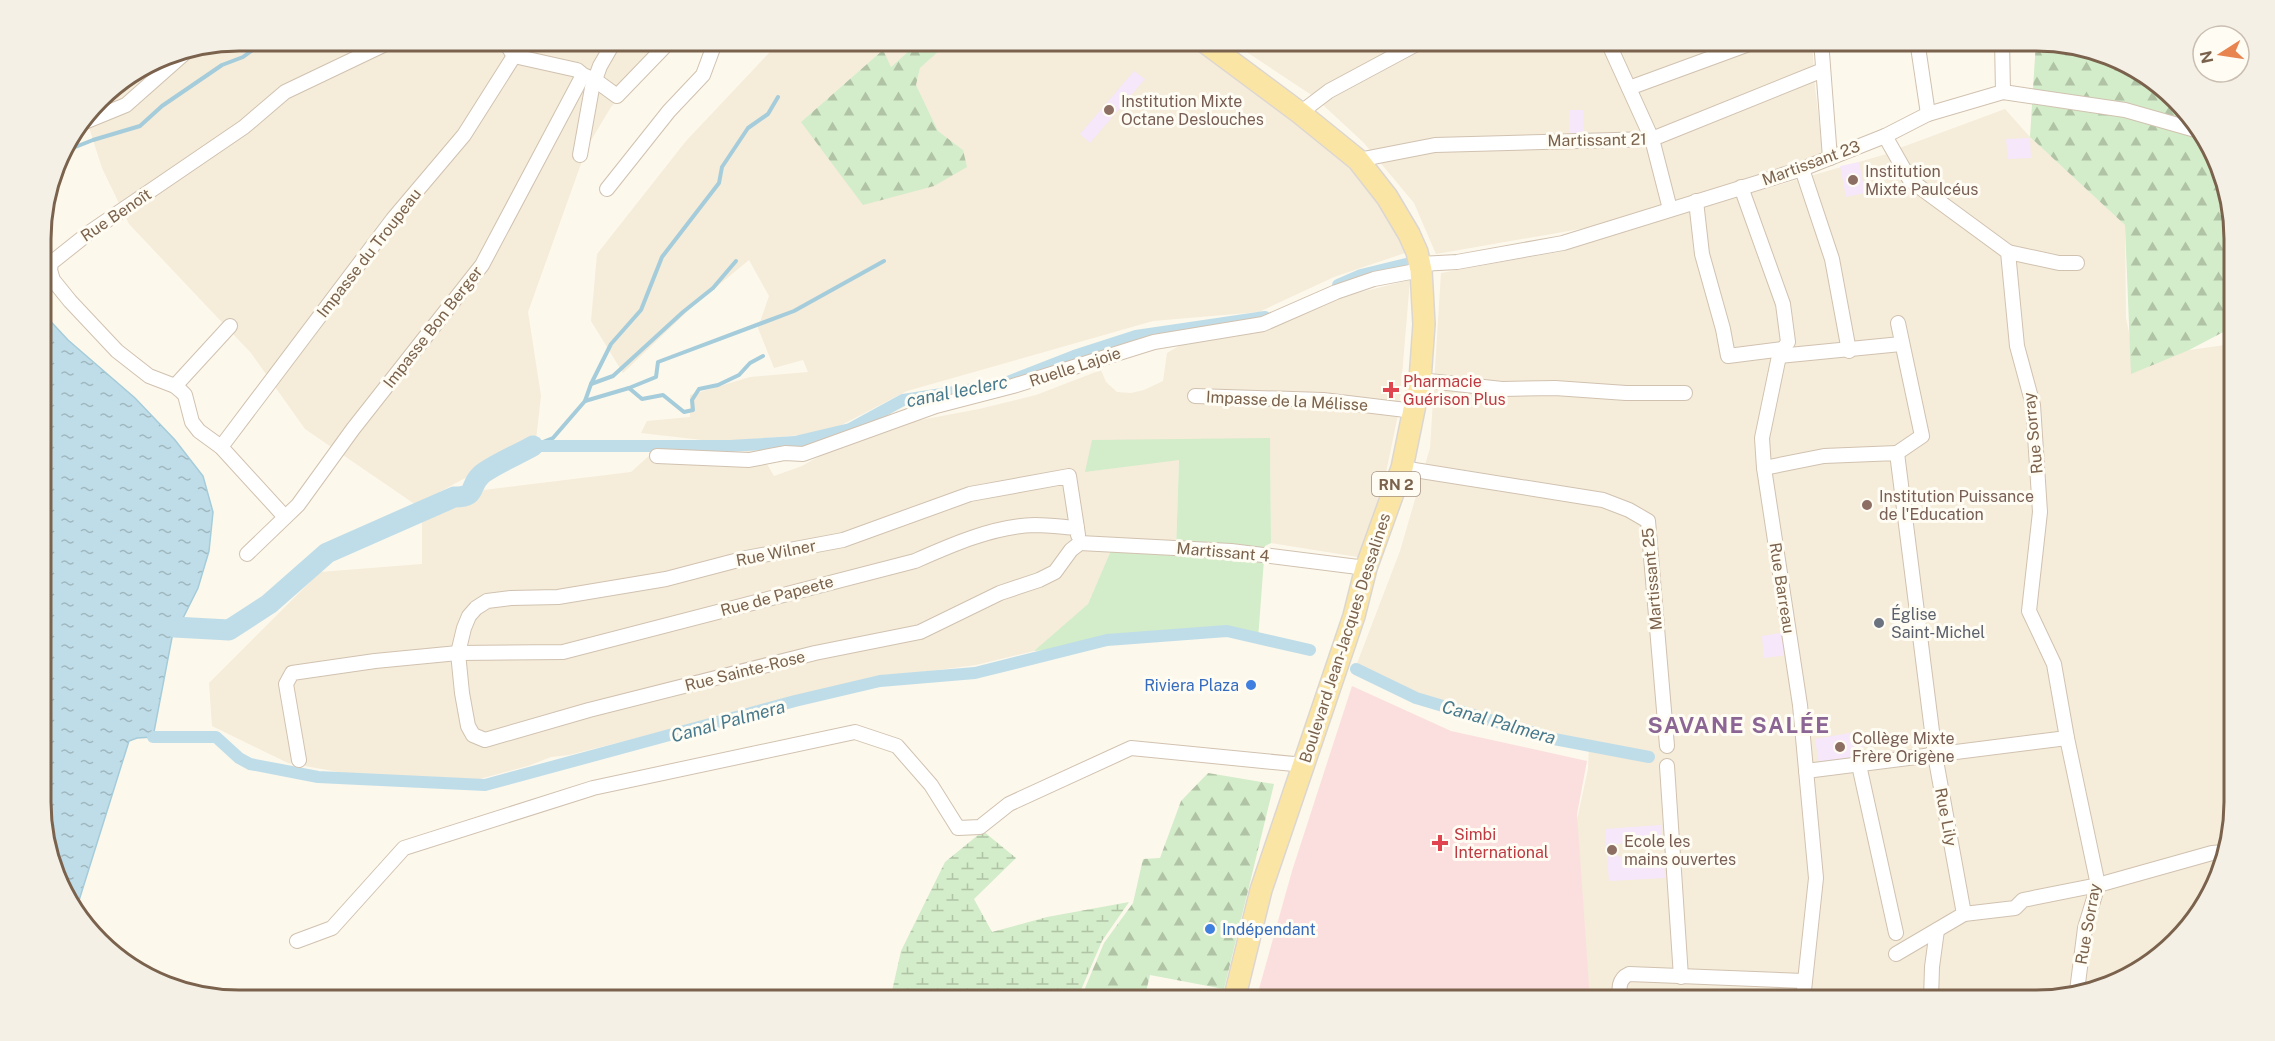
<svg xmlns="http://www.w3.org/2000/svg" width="2275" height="1041" font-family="'Public Sans',sans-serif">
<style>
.residential{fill:#f5ecda}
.education{fill:#f6e8fa}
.medical{fill:#fbdfdf}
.grass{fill:#d3ecc9}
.forest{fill:url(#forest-firs)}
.wetland{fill:url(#wetland-marsh)}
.water{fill:url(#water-ripples);stroke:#a5ccda;stroke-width:1.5}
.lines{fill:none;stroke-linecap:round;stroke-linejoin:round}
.stream{stroke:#a5ccda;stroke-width:4}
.canal{stroke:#bfdde8;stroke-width:12}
.river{stroke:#bfdde8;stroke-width:21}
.street-casing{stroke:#d1c2b0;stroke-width:16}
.primary-casing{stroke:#dcd6d1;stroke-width:24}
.street{stroke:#fff;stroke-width:14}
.primary{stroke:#fbe5a5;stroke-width:21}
.education-dot{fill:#8d6e63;stroke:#fffcf3;stroke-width:2}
.health-dot{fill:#e0444e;stroke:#fffcf3;stroke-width:2}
.worship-dot{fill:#6b7280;stroke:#fffcf3;stroke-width:2}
.shop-dot{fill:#3f7fe0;stroke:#fffcf3;stroke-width:2}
.labels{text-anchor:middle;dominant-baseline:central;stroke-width:6;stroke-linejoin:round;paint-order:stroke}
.shield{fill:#fffcf3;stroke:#a2907f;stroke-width:1.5}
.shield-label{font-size:15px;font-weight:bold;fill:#7a624d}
.education-label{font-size:16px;fill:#785e54;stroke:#fffcf3;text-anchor:start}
.street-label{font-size:16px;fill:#7a624d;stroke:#fffcf3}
.health-label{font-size:16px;fill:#be3a42;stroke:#fffcf3;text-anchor:start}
.worship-label{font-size:16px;fill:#5b616d;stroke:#fffcf3;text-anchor:start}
.shop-label{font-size:16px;fill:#366cbe;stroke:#fffcf3;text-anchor:end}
.water-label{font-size:18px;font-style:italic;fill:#46798d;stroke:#fffcf3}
.district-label{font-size:22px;font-weight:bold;letter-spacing:1.5px;fill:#8b6695;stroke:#fffcf3}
.rim{fill:none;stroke:#7a624d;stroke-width:3}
</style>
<defs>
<pattern id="forest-firs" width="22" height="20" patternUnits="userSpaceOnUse" patternTransform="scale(1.5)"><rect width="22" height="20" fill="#d3ecc9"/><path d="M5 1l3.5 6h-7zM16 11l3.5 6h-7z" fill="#b0c3a5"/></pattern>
<pattern id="wetland-marsh" width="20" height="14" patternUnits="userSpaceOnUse" patternTransform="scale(1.5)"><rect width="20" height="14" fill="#d3ecc9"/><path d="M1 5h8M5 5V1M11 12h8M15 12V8" fill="none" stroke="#b0c3a5"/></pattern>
<pattern id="water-ripples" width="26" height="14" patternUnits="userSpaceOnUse" patternTransform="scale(1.5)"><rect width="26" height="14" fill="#bfdde8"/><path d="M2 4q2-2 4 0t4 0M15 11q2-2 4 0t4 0" fill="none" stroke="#a0b7be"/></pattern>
</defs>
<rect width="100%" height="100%" fill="#fdf8ec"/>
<g class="residential">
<path d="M239,41H674L611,107L587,147L528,312L541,396L536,439L416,505L305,429L251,353L129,224L102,168L86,118L108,90L163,55Z"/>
<path d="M760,41H920L891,67L882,51L801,122L963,150L938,131L916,85L920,68L950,41H1184L1316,133L1363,178L1395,227L1405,253L1334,277L1259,312L1153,321L907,391L826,433L730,441L702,440L641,433L647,421L690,417V395L750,377L808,372L803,360L774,368L758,328L769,296L749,260L692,307L623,373L591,321L597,254L686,141L770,52Z"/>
<path d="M1230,41H1407L1313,96Z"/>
<path d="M1439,41H1812L1815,87L1823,155L1626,221L1436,254L1414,203L1364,143L1322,104Z"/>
<path d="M2005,109L2030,137L2125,225L2126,318L2134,358L2225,345L2233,348L2234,803L2219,878L2193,923L2147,967L2049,1000H1538L1588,769L1589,746L1417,696L1356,666L1400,551L1430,448L1441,273L1559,252L1671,216L1897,151V149Z"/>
<path d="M1410,280L1399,410L1366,568L1364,558L1271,543L1270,438L1085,472L1179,459L1176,552L1112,548L1088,604L1034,651L976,665L868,679L569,755L551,757L528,766L472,781L367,777L288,763L212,726L209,683L320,572L422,564V519L484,490L631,472L651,454L723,455L768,448L767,464L774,476L802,466L845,442L894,425L979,409L1036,395L1101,370L1106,382L1117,392L1131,393L1144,390L1163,381L1167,353L1179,346L1219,334L1279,320L1353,294Z"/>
</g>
<g class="education">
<path d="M1134,71L1145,79L1090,143L1080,134Z"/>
<path d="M1569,110H1583L1584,134H1569Z"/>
<path d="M2030,138L2031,158L2008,159L2006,139Z"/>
<path d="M1859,162L1865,193L1846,197L1840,166Z"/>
<path d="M1786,632L1789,655L1764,658L1762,636Z"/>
<path d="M1861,731L1865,756L1819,764L1815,739Z"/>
<path d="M1661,825V840L1616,844L1618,856L1621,857L1622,864L1664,860L1665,878L1609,881L1605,829Z"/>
</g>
<path class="medical" d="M1352,686L1451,731L1587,761L1577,814L1590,1000H1288L1257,996L1292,871Z"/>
<path class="grass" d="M1270,438L1271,543L1265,546L1258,639L1233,635L1034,651L1088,604L1112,548L1176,551L1179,460L1085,472L1092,440Z"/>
<g class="forest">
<path d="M920,41H950L920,68L916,85L938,131L963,150L967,167L934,186L863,205L801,122L883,50L891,67Z"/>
<path d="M2036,41L2112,56L2194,118L2233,213V334L2229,329L2189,350L2131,374L2125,225L2030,137Z"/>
<path d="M1208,773L1274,784L1224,989L1150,975L1144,1000H1080L1104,943L1133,903L1143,859L1160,858L1181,801Z"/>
</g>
<path class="wetland" d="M983,831L1016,858L974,899L992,932L1047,917L1129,902L1102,941L1078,997L1076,1000H890L901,951L945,862Z"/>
<g class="water">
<path d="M41,311L68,340L135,398L175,440L203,476L213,512L209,551L198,588L183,618L174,627L153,737L137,738L129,741L76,910L42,828Z"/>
<path d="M293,996L349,1000H253Z"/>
</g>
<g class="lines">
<g class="stream">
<path d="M60,153L93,140L140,126L162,106L222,65L243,57L266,40"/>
<path d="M591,384L611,344L641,310L662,257L719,183L722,167L748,128L768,114L778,97"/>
<path d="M629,388L642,399L663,395L684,412L693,410L692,400L699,389L718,385L739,375L750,363L763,356"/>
<path d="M585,401L629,388L656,377L658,362L794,311L884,261"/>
<path d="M533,446L553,438L585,401L591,384L613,376L683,312L713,288L736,261"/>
</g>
<g class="canal">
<path d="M1338,285L1361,275L1406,264"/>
<path d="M533,446H730L795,442L850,429L903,400L1000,385L1074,356L1136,336L1265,317"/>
<path d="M1356,669L1416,698L1554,739L1649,757"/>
<path d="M153,737H216L239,758L250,764L318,777L485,785L795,701L880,681L975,673L1107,640L1227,631L1310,650"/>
</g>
<path class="river" d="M174,627L229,630L269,604L327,553L454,497C478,497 468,487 481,475C489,467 521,453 533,446"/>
<g class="street-casing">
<g id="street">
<path d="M504,40L514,56L577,70L583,75L595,80L617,96L671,40"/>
<path d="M1607,40L1652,139L1670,209"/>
<path d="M1821,40L1830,158"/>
<path d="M1917,40L1928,114"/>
<path d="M2002,40L2003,92"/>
<path d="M1629,88L1760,40"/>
<path d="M1300,113L1329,91L1424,40"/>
<path d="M82,123L126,105L187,51"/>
<path d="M1885,136L1910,180L2008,252L2017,346L2033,405L2040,512L2029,611L2054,664L2067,738L2098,885L2085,928L2077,991"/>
<path d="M580,155L592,88L600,66L615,40"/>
<path d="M1358,160L1435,145L1652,139L1823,70"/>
<path d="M1802,169L1832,259L1849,351"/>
<path d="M1741,187L1783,304L1788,342L1779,356L1762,438L1764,468L1800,705L1816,878L1803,1000"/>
<path d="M607,189L669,111L703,75L716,40"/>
<path d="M1696,201L1702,254L1723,329L1728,356L1783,349"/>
<path d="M2008,252L2059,263H2077"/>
<path d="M1420,264L1457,262L1563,243L1802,169L1885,136L1928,114L2003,92L2125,110L2199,131"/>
<path d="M1779,356L1901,344"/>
<path d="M1420,380L1502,389L1555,388L1626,393H1685"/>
<path d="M175,386L230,326"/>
<path d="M1195,396L1323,400L1414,411"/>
<path d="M221,447L393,219L464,135L514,56"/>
<path d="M1897,453L1922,436L1898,323"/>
<path d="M657,456L749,460L785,453L803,454L936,406L1013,386L1154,342L1263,324L1336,292L1374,279L1421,270"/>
<path d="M1402,468L1603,500L1629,510L1648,521L1667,746"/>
<path d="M1764,468L1824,456L1897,453L1935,755L1964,914L1896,954"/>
<path d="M285,517L221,447L199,431L192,422L185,395L181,391L175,386L149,376L117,351L70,301L53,280L50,270L51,263L90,232L244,127L285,92L394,40"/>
<path d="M1077,528L1069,476L970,494L843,540L746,558L666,579L558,597L511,598L487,601L476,608L469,616L464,628L458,653L462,693L468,726L473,735L485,740L589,710L815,653L920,632L1000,593L1039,580L1055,572L1071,550L1080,543"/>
<path d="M1080,543L1231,551L1366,568"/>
<path d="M247,554L298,505L353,429L482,265L583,75"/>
<path d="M299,760L286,684L292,673L375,661L458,653L563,652L915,561C951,545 994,526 1035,525C1049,525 1063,527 1077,528L1078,535"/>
<path d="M1859,765L1896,933"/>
<path d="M1667,766L1681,977"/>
<path d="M1806,771L2067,738"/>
<path d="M1964,914L2015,908L2023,900L2098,885L2212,853L2224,852"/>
<path d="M297,941L332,928L404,848L593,788L855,732L897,746L931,785L958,828L980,827L1009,804L1131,748L1304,765"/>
<path d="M1620,1000C1619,989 1618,979 1629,974L1804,981"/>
<path d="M1931,1000L1932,967L1937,930"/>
</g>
</g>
<g class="primary-casing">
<path id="primary" d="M1202,40L1300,113L1358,160L1387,197L1409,234L1417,252L1421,270L1424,324L1420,380L1402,468L1366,568L1354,616L1261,890L1234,1000"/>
</g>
<use href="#street" class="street"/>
<use href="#primary" class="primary"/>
</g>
<g class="education-dot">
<circle cx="1109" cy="110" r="6"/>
<circle cx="1853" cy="180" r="6"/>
<circle cx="1867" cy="505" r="6"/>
<circle cx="1840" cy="747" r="6"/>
<circle cx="1612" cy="850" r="6"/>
</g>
<g class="health-dot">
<path d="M1388 381h6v6h6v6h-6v6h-6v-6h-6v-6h6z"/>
<path d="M1437 834h6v6h6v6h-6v6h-6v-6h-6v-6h6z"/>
</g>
<circle class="worship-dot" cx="1879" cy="623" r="6"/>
<g class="shop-dot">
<circle cx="1251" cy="685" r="6"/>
<circle cx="1210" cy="929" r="6"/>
</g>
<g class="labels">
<rect class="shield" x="1372" y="472" width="48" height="24" rx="4.5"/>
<g class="shield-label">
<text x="1396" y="484">RN 2</text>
</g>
<g class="education-label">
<text x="1121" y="101">Institution Mixte<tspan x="1121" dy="18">Octane Deslouches</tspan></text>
<text x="1865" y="171">Institution<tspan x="1865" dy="18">Mixte Paulcéus</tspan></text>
<text x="1879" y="496">Institution Puissance<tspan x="1879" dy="18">de l'Education</tspan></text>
<text x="1852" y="738">Collège Mixte<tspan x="1852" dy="18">Frère Origène</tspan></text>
<text x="1624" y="841">Ecole les<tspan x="1624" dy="18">mains ouvertes</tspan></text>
</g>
<g class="street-label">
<text transform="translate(1597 140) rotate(-1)">Martissant 21</text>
<text transform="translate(1811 163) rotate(-20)">Martissant 23</text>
<text transform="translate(116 215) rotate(-34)">Rue Benoît</text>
<text transform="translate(369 253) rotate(-52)">Impasse du Troupeau</text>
<text transform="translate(433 327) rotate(-52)">Impasse Bon Berger</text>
<text transform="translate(1075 367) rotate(-18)">Ruelle Lajoie</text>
<text transform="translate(1287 401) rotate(3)">Impasse de la Mélisse</text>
<text transform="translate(2033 433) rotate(-96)">Rue Sorray</text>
<text transform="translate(1223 552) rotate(5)">Martissant 4</text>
<text transform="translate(776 553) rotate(-11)">Rue Wilner</text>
<text transform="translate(1652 579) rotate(-95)">Martissant 25</text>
<text transform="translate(1782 588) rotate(81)">Rue Barreau</text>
<text transform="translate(777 596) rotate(-15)">Rue de Papeete</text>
<text transform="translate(1345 638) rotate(-72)">Boulevard Jean-Jacques Dessalines</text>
<text transform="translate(745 671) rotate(-14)">Rue Sainte-Rose</text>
<text transform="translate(1946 817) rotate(79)">Rue Lily</text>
<text transform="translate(2088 924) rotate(-80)">Rue Sorray</text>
</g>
<g class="health-label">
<text x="1403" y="381">Pharmacie<tspan x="1403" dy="18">Guérison Plus</tspan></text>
<text x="1454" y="834">Simbi<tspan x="1454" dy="18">International</tspan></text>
</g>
<g class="worship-label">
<text x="1891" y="614">Église<tspan x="1891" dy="18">Saint-Michel</tspan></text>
</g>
<g class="shop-label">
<text x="1239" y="685">Riviera Plaza</text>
<text x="1222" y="929" text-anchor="start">Indépendant</text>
</g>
<g class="water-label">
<text transform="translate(957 391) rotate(-11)">canal leclerc</text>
<text transform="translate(728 721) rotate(-15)">Canal Palmera</text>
<text transform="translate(1499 722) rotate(16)">Canal Palmera</text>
</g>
<g class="district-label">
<text x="1739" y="725">SAVANE SALÉE</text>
</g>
</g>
<path d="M0 0H2275V1041H0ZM239 51H2036A188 188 0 0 1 2224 239V802A188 188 0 0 1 2036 990H239A188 188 0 0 1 51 802V239A188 188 0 0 1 239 51Z" fill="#f4f0e6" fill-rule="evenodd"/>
<path class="rim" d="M239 51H2036A188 188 0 0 1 2224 239V802A188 188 0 0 1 2036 990H239A188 188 0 0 1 51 802V239A188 188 0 0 1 239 51Z"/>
<g transform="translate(2221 54) rotate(258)"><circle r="28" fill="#fffcf3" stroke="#cabeb1" stroke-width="1.5"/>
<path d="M0-4.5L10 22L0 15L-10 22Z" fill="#e88450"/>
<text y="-9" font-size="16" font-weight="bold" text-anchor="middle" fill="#7a624d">N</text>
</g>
</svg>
